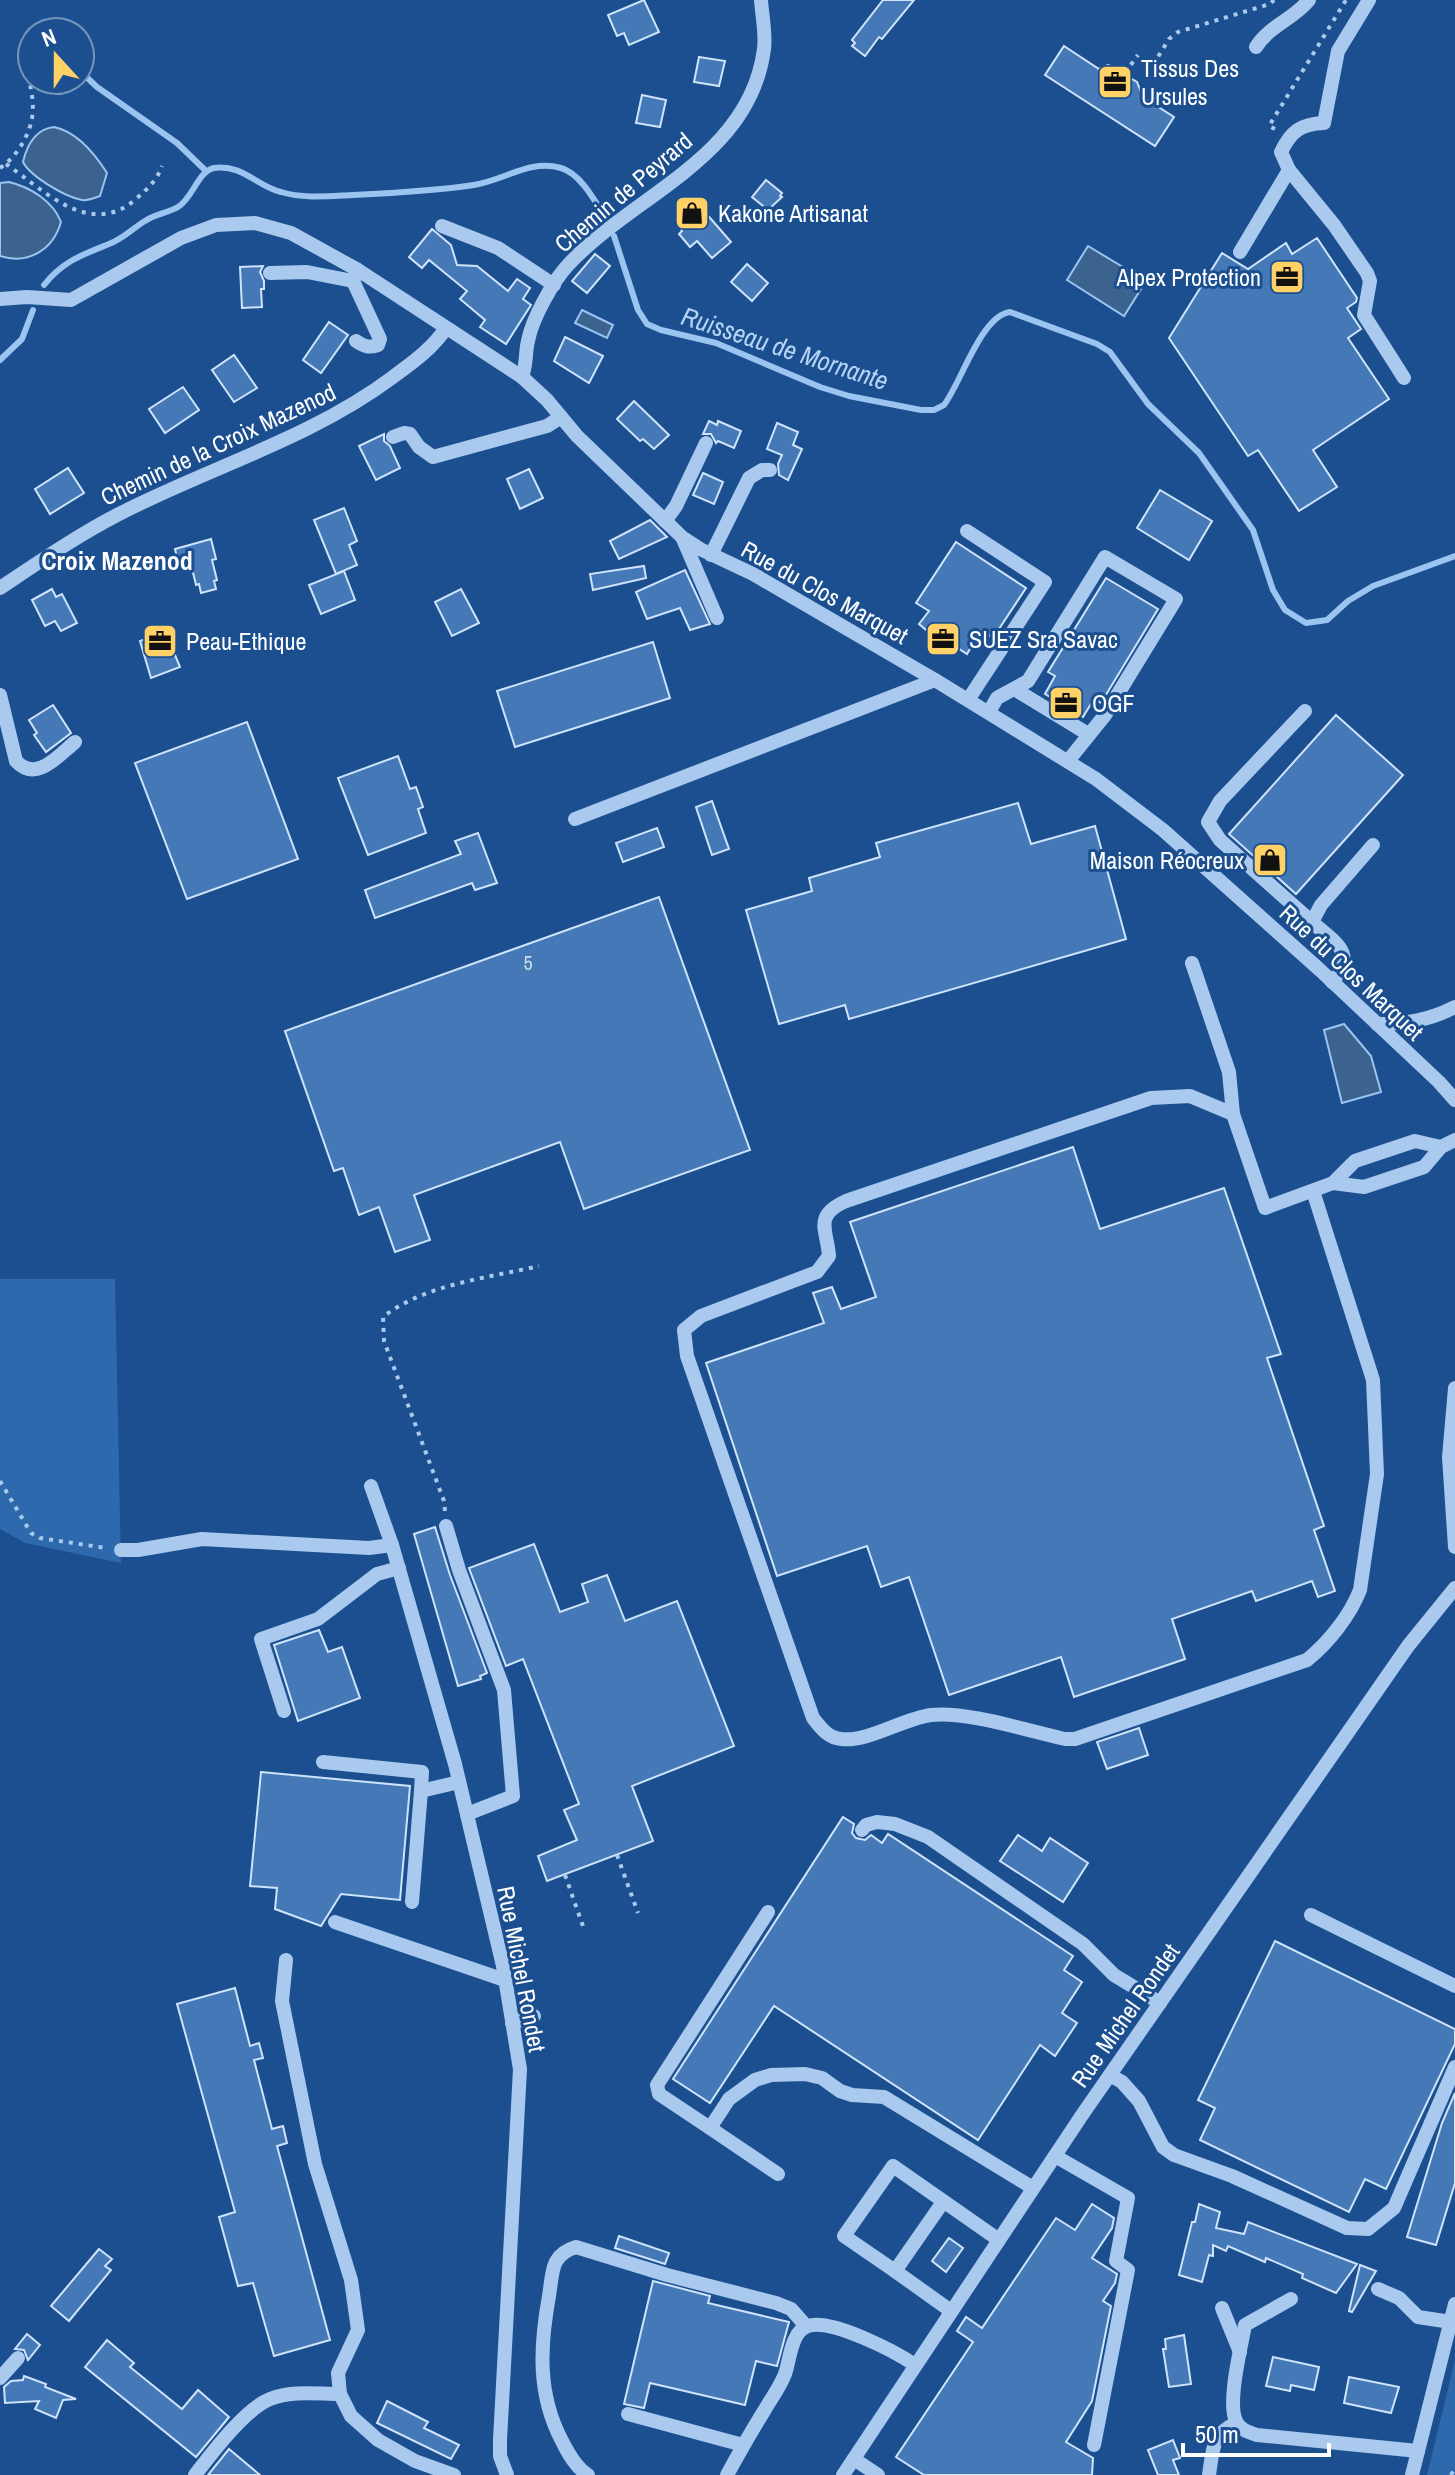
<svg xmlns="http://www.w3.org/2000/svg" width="1455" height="2475" font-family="'Archivo Narrow',sans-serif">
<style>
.green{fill:#2e69ad}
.water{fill:#3c6290;stroke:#9cc4f0;stroke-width:2}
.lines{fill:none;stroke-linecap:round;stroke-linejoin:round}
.stream{stroke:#9cc4f0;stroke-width:6}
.building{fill:#4478b7;stroke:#cfe3fa;stroke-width:2}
.path{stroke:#a9c9ee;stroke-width:4;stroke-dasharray:4 6;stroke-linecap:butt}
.minor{stroke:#a9c9ee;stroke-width:14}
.labels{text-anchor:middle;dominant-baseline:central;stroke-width:6;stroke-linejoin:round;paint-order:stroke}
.number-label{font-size:20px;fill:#d0dded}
.poi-label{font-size:24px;fill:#fff;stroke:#1b4f8f;text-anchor:start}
.street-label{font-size:24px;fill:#fff;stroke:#1b4f8f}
.water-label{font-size:26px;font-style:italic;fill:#b5d3f5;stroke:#1b4f8f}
.neighbourhood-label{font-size:26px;font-weight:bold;fill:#fff;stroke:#1b4f8f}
</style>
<rect width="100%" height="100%" fill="#1b4f8f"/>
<g class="green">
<path d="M0,1279H115L121,1563L25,1543L0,1529Z"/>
<path d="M1455,2360V2475H1427Z"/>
</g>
<g class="water">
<path d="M54,127C78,132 95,154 107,173L100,196C94,198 88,201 82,200C65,197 30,176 23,162C27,145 36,129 54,127Z"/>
<path d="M9,182C30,187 53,201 61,222C53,250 28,265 0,256V183Z"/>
<path d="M1088,246L1146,281L1124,316L1067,280Z"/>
<path d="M582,310L613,325L607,338L575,323Z"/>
<path d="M1344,1024L1371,1056L1381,1092L1342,1103L1324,1030Z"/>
</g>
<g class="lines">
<g class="stream">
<path d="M80,71L97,87L177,143L206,171"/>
<path d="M614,236L638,310L647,324L661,330L716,343L820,387L849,396L921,410H934L944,405C962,381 981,316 1010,312L1097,344L1110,352L1148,404L1199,453L1253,530L1273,590L1285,610L1306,623L1327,620L1348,601L1373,586L1455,556"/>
<path d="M44,285C63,261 82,255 109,244C123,239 133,228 145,221C155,214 168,213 178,207C193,198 198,171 214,168C243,164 256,186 281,192C304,199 330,196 353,195C394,193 434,191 474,185C505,180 530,159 561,168C582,174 597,205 608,222"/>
<path d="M0,360L22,339L33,310"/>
</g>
</g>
<g class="building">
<path d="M644,0L659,32L629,45L624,33L617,36L608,15Z"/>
<path d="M883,0H914L882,39L879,37L865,56L852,46L855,43L852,40Z"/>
<path d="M1064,46L1099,69L1108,65L1116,68L1124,72L1126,79L1130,78L1137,82L1143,97L1174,117L1155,146L1045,75Z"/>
<path d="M699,57L725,61L719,86L694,82Z"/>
<path d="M642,95L666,100L660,127L636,123Z"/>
<path d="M766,180L782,193L780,196L782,197L768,210L752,197Z"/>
<path d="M697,203L731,242L712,258L697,241L690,247L679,234L682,231L677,219Z"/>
<path d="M432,229L451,245L457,265L477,266L508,291L517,279L530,288L523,299L531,305L506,344L480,327L485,320L460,299L467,291L429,260L422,268L409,257Z"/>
<path d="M1317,238L1357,298L1356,302L1347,308L1361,329L1348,338L1389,399L1313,450L1337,487L1299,511L1258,450L1248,456L1169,338L1222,253L1248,269L1286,243L1292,254Z"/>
<path d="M595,254L610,266L587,293L572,281Z"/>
<path d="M747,264L768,283L752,301L731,282Z"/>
<path d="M263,266L260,272L264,281V289H261L262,307L242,308L240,267Z"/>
<path d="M329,322L348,335L321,373L303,360Z"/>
<path d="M565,337L603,356L589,383L554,361Z"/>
<path d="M234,355L257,388L234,402L212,370Z"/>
<path d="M183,387L199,410L165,433L149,409Z"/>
<path d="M634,401L669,435L654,449L643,439L640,441L617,419Z"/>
<path d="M709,421L717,425L718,421L741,431L734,448L718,441L716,443L711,434H703Z"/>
<path d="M777,423L798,432L793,445L802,449L788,480L779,475L778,464L782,455L767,449Z"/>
<path d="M384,434V441L390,446L400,468L376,480L359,446Z"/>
<path d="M68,468L84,493L50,514L35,489Z"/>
<path d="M529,469L543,498L520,509L507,479Z"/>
<path d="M703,473L723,482L714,504L693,495Z"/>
<path d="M1160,490L1212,521L1189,560L1137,528Z"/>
<path d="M344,508L357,541L349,545L357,565L336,574L314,520Z"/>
<path d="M650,520L667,537L619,559L610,541Z"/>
<path d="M211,539L216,559L212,560L217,580L214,581L216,589L201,593L199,584L196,585L190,560L178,563L175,549Z"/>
<path d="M956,542L1026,588L993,638L981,630L967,654L953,645L943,644L919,624L929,611L916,603Z"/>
<path d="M644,566L646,578L593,590L590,574Z"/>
<path d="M685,570L710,624L690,630L680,608L647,619L636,592Z"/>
<path d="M344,571L355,600L321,614L309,585Z"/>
<path d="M1106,578L1158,609L1101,703L1094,699L1083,717L1045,694L1055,676L1048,672Z"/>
<path d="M52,589L56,597L62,594L77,623L61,631L55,621L45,626L32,600Z"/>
<path d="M461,589L479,623L452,636L435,602Z"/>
<path d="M165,631L180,667L151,678L140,641Z"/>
<path d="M653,642L670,698L515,747L497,691Z"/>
<path d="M53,705L71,733L46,752L34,735L37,733L29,720Z"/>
<path d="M1336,715L1403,775L1296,894L1229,834Z"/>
<path d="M247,722L298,859L187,899L135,763Z"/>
<path d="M398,756L410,789L416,787L423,807L418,809L426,833L368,855L338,778Z"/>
<path d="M712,801L729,849L712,855L696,807Z"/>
<path d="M1018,803L1031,844L1095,826L1126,939L849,1019L845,1005L779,1024L746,910L812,891L809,878L880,857L876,843Z"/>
<path d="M657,828L664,847L623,862L616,843Z"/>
<path d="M478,833L497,883L475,890L472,883L375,918L365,890L461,854L455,841Z"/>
<path d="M659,897L750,1150L584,1209L560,1142L414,1195L430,1240L395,1252L379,1207L359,1215L343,1168L334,1171L285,1031Z"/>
<path d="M1073,1147L1100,1229L1224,1188L1281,1354L1267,1358L1324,1526L1314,1530L1335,1591L1318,1597L1312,1581L1256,1601L1252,1591L1172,1619L1185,1659L1074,1697L1061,1657L949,1695L909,1577L881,1587L867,1546L777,1576L706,1363L824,1323L813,1293L832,1287L841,1309L876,1297L850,1222Z"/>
<path d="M435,1527L450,1575L487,1673L480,1676L481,1679L458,1686L414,1534Z"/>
<path d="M534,1544L560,1612L588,1602L582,1584L607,1575L625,1621L677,1601L734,1746L632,1786L653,1841L547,1881L538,1856L577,1840L564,1810L579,1804L523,1659L506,1666L469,1568Z"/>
<path d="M319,1630L328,1652L342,1647L360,1698L298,1721L274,1645Z"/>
<path d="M1139,1728L1148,1755L1107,1769L1097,1742Z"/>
<path d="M261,1772L410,1786L400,1900L341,1894L321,1926L275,1909L277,1888L250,1886Z"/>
<path d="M843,1817L854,1824L852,1833L856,1838L865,1840L871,1835L882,1843L888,1834L1073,1956L1064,1970L1082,1982L1062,2013L1077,2023L1055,2056L1040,2045L978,2140L774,2006L710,2103L673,2079Z"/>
<path d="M1018,1835L1042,1851L1050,1838L1088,1863L1063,1902L1000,1861Z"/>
<path d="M1275,1941L1455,2029V2044L1386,2189L1365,2179L1349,2212L1200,2140L1215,2108L1198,2100Z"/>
<path d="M235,1988L250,2046L259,2043L263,2058L254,2060L272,2129L283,2126L287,2143L277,2146L330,2340L274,2356L253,2283L238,2286L219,2217L235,2212L177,2004Z"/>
<path d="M1455,2093V2183L1436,2245L1407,2237L1442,2123Z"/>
<path d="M1092,2204L1114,2218L1112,2228L1092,2258L1117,2274L1115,2283L1103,2301L1111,2306L1092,2401L1066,2442L1093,2458L1092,2475H924L896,2457L973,2342L957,2331L966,2317L982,2328L1056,2218L1075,2230Z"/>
<path d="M1199,2204L1220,2212L1216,2228L1244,2234L1248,2222L1357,2264L1336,2293L1302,2278L1303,2274L1266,2258L1265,2262L1228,2246L1226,2251L1213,2245V2256L1209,2255L1202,2282L1179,2275L1192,2222H1195Z"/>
<path d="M619,2236L669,2253L665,2264L615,2248Z"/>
<path d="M949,2238L963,2248L946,2272L932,2261Z"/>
<path d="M99,2249L112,2259L105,2266L111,2270L69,2321L51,2306Z"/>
<path d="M1360,2265L1376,2271L1352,2312L1349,2311Z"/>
<path d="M653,2281L710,2296L708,2303L789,2322L777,2366L756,2361L745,2405L650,2383L644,2408L624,2404Z"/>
<path d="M27,2334L40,2345L28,2360L24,2350L15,2349Z"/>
<path d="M1184,2335L1191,2384L1169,2387L1163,2349H1166L1165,2339Z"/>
<path d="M107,2340L134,2363L130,2367L182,2409L198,2390L229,2417L196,2457L85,2367Z"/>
<path d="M1273,2357L1319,2367L1314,2390L1291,2385L1290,2391L1266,2386Z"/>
<path d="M24,2376L46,2384L45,2387L76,2399L63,2400L56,2418L35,2409L39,2401L5,2403L4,2387L11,2381L23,2380Z"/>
<path d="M1349,2377L1399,2387L1391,2413L1344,2403Z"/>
<path d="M387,2401L428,2422L424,2428L459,2445L451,2459L377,2423Z"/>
<path d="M1173,2440L1180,2458L1173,2460L1179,2475H1158L1148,2450Z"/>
<path d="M229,2449L260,2475H208Z"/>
</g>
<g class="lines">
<g class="path">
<path d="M36,32L44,22"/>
<path d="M1153,65L1169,39L1178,32L1270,4L1274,0"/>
<path d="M1125,73L1138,55"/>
<path d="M1275,129L1269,126L1346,0"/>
<path d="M6,164C45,191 90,239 136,199C148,188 156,182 162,166"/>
<path d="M0,168C9,162 17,153 22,144C44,107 26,86 25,49L32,37"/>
<path d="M0,1481L31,1533L40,1538L106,1548"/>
<path d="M445,1511L444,1501L384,1341L383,1317C425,1284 488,1278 539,1266"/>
<path d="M617,1855L638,1913"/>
<path d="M565,1875L584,1929"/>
<path d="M1451,2475L1455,2468"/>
</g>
<g class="minor">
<path d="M1369,0L1338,51L1324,123C1301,124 1291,131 1281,152L1289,170L1334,225L1367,273L1370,281L1364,315L1404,378"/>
<path d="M1256,47C1269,26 1294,19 1309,0"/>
<path d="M442,226L498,248L554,285"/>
<path d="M1240,252L1289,170"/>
<path d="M270,273L307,272L353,281L358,270"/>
<path d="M353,281L380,339L378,345C369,348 365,347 356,341"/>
<path d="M0,299L27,297L71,300L181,238L216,225L255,223L291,233L358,270L522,377L547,400L577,436L683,538L700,549L753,574L935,680L1096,779L1163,830L1320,970L1439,1082L1455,1100"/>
<path d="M522,377C527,364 525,353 528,341C532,319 553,281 568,265C634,194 750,158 764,49C766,34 762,15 761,0"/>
<path d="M393,437L404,433L410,434L419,447L433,457L547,426L561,417"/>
<path d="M665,521L676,506L706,443"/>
<path d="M967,531L1045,582L968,700"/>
<path d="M683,539L717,618"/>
<path d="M711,555L749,478L762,470H770"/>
<path d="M0,588C39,562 78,535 119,514C210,467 310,439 393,377C413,362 432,349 446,328"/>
<path d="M1016,690L1088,734"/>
<path d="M0,695L16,761C36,783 58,756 75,742"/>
<path d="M1305,711L1220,801L1208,822L1220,840L1312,922"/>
<path d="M989,712L997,698L1028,681L1105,557L1176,599L1105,715L1068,761"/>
<path d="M575,819L935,680"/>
<path d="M1192,963L1229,1072L1233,1114L1265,1208L1333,1183L1355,1161L1415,1141L1441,1147"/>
<path d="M1332,982C1359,953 1334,942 1312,922L1321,905L1373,845"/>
<path d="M1377,1024C1406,1024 1430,1020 1455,1007"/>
<path d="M1233,1114L1190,1096L1151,1098L846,1201C813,1216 827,1229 829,1256L817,1272L701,1316L684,1330L687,1356L813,1718C821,1728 828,1738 841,1739C869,1742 902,1719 931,1715C967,1711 1028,1731 1065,1739H1075L1307,1660C1328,1643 1350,1616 1360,1590L1377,1474L1373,1380L1313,1191"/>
<path d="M1333,1183L1364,1187L1424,1167L1441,1147L1455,1140"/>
<path d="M1455,1388L1449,1457L1455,1547"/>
<path d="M371,1486L392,1545L455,1764L503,1966L520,2069L500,2440V2456L507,2475"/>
<path d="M446,1526L459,1570L504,1690L513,1796L467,1814"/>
<path d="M121,1550H138L202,1539L369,1548L392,1545"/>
<path d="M284,1711L261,1639L318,1619L377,1574L399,1568"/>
<path d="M323,1762L422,1772L421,1791"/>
<path d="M862,1830L866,1825L877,1822L895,1824L928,1837L1083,1944L1114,1975L1160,2003"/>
<path d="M412,1902L421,1791L459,1782"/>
<path d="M1311,1915L1455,1986"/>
<path d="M335,1922L505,1980"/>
<path d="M286,1960L282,2001L315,2164L351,2280L358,2330L338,2373L340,2394L351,2416L378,2440L415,2461L454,2475"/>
<path d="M512,2023L534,2016"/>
<path d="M1110,2075L1122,2082L1139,2101L1163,2147L1174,2155L1232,2176L1347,2228L1368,2229L1394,2208L1455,2067"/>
<path d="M710,2128L659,2094L657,2085L768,1912"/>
<path d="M1055,2156L1128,2198L1116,2261L1128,2270L1094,2445"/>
<path d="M778,2174L710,2128L729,2099L755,2080L771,2075L805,2074L822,2078L840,2091L852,2095L884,2097L1033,2188"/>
<path d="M943,2202L895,2271L844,2236L893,2166L999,2240"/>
<path d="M895,2271L951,2311"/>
<path d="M1378,2289L1399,2298L1418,2317L1451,2322"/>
<path d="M1291,2299L1245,2325C1241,2347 1227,2403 1236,2421C1240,2430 1248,2432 1257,2435L1418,2451"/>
<path d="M1222,2308L1240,2352"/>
<path d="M0,2378L18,2358"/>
<path d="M628,2414L743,2445"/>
<path d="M854,2459L878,2475"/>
<path d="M195,2475C212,2453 245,2409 270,2399C292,2390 317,2394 340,2394"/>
<path d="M588,2475C576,2468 568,2453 562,2441C537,2394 540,2346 549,2296C553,2272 550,2255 576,2247L667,2275L776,2303L791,2309L806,2326"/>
<path d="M727,2475C739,2453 751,2432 764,2411C771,2399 780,2387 785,2374C790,2360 791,2331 808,2326C831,2318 896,2352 915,2365"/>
<path d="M843,2475L1082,2115L1408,1646L1455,1588"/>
<path d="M1209,2475C1213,2450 1211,2435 1236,2423"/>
<path d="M1412,2475L1455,2304"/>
</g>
</g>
<defs>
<g id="office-square" transform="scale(1.8)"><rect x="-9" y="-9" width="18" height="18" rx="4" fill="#ffd166" stroke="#1b4f8f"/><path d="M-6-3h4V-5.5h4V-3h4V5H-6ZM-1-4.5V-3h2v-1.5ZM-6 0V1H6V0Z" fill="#111"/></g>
<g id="shop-square" transform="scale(1.8)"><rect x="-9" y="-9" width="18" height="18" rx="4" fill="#ffd166" stroke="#1b4f8f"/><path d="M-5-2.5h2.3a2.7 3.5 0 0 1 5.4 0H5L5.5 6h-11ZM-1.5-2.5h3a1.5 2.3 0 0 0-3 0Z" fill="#111"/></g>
</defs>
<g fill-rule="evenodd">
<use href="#office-square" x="1115" y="82"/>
<use href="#shop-square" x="692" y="213"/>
<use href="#office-square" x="1287" y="277"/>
<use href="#office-square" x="943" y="639"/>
<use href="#office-square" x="160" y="641"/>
<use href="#office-square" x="1066" y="703"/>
<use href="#shop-square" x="1270" y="860"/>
</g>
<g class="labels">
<g class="number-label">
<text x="528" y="962">5</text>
</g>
<g class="poi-label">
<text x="1141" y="68">Tissus Des<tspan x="1141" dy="28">Ursules</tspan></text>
<text x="718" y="213">Kakone Artisanat</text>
<text x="1261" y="277" text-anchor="end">Alpex Protection</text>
<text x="969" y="639">SUEZ Sra Savac</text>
<text x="186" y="641">Peau-Ethique</text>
<text x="1092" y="703">OGF</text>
<text x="1244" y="860" text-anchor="end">Maison Réocreux</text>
</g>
<g class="street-label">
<text transform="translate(623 192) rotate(-40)">Chemin de Peyrard</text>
<text transform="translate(218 444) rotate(-25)">Chemin de la Croix Mazenod</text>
<text transform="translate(825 592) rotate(29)">Rue du Clos Marquet</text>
<text transform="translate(1352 972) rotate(43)">Rue du Clos Marquet</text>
<text transform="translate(522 1969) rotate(79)">Rue Michel Rondet</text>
<text transform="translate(1125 2015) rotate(-55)">Rue Michel Rondet</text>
</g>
<g class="water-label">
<text transform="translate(785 348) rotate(18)">Ruisseau de Mornante</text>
</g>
<g class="neighbourhood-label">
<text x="117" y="560">Croix Mazenod</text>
</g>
</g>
<g transform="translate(56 56) rotate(339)"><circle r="38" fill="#1b4f8f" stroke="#7695bc" stroke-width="2"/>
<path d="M0-6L14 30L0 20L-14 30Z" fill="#ffd166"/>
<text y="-12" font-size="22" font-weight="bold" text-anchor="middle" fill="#ffffff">N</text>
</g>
<path d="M1183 2443v12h146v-12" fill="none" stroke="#ffffff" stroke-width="4"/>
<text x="1195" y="2443" font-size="24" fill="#ffffff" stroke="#1b4f8f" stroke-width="6" paint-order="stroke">50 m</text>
</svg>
